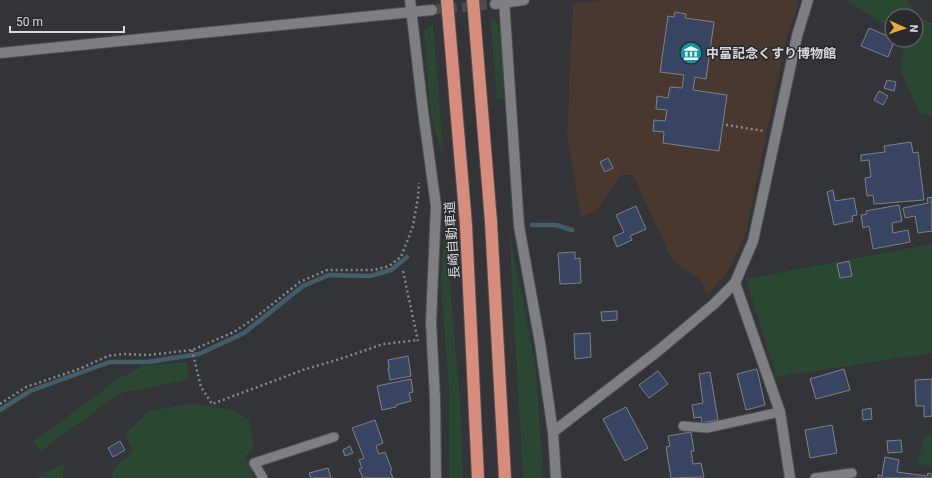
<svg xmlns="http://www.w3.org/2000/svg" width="932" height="478" font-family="Roboto,'Noto Sans JP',sans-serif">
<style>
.commercial{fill:#49382e}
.green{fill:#2a4731}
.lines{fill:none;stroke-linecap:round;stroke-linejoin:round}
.stream{stroke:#425e6b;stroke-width:4.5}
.building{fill:#384562;stroke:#808285}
.street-tunnel{stroke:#4c4d50;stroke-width:10;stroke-dasharray:10 5;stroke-linecap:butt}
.lane-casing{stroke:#505154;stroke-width:11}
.street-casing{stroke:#505154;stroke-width:12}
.highway-casing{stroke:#505154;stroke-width:14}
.path{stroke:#88898c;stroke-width:2.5;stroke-dasharray:2 3;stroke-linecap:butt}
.lane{stroke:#7d7f82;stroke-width:9}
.street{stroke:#7d7f82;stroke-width:10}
.highway{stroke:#d88c7b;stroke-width:12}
.labels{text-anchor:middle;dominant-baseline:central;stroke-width:3;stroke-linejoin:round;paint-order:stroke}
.poi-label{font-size:13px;font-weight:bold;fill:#d9dadc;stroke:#292a2d;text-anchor:start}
.street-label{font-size:13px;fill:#d9dadc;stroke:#292a2d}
</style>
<rect width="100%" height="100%" fill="#333437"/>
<path class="commercial" d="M601,0H799L785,44L746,232L728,272L708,294L699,279L673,262L633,175H621L597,210L581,217L567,132L573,4Z"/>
<g class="green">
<path d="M849,0H907L918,16L932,23V116L919,112L901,72L904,40H916V16H892V28L849,3Z"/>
<path d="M490,17L501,26L504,98H497Z"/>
<path d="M433,24L444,161L431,115L424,32Z"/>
<path d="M445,227L460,401L463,478H449V390L441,283Z"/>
<path d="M509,231L536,368L543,478H523Z"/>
<path d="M932,244V353L776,377L746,279Z"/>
<path d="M187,362L188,380L120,393L41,451L33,442L118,379L142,366Z"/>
<path d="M191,404C212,406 232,407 249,420L254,449L245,457L255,478H112L113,469L133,451L125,434L149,411Z"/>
<path d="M932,434V467L917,463L925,437Z"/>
<path d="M64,463L63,478H36Z"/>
</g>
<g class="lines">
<g class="stream">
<path d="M532,225H556L572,230"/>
<path d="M0,410L30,391L110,362H148L199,354L244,333L303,286L329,275L370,276L391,270L407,257"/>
</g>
</g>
<g class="building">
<path d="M675,12L686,14L685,18L714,22L706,79L695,77L693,90L727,95L719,151L663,143L664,132L653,131L654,120L665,121L667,110L656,109L657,96L668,98L670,87L682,88L684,75L660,72L668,16L674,17Z"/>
<path d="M869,28L892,38V40H895L888,57L861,46Z"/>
<path d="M887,80L896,82L894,91L884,88Z"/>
<path d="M879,91L888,96L883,105L874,100Z"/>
<path d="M911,142L913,153L918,152L924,200L874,204L873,195L867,196L865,178L871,177L869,160L861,161V155L885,152L884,146Z"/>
<path d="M608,158L613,168L605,172L600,162Z"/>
<path d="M833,190L835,201L854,198L857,215L852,216L853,221L834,225L827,192Z"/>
<path d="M932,197V231L918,233L915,216L905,218L903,208L928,203L927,198Z"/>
<path d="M899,205L902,221L892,223L893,233L908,230L910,242L873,249L869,226L863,228L861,215L867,214L866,211Z"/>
<path d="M636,206L646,229L630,236L632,240L617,247L613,237L624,232L616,215Z"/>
<path d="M575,252V259L580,258L581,283L560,284L558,253Z"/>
<path d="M849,261L852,276L840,278L837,264Z"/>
<path d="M617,311V320L602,321L601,312Z"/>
<path d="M590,333L591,357L575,359L574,334Z"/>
<path d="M408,356L411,376L390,380L388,368H389L388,360Z"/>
<path d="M757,369L765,405L746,410L737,374Z"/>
<path d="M844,369L850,390L816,399L810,379Z"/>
<path d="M658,371L668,384L649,398L639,385Z"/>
<path d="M710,372L718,420L702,423L701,417L694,418L692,405L703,403L699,374Z"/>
<path d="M411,379L413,392L409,393L411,401L396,405V407L382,410L377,386Z"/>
<path d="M932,379V416L924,417V406H916L915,380Z"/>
<path d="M626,407L648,448L625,461L603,419Z"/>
<path d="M871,408L872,419L863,420L862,410Z"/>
<path d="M375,420L383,443L376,446L379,454L385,452L392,470L390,471L393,478H363L359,469L362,468L359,460L364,458L352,428Z"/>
<path d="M832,425L837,453L810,458L805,430Z"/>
<path d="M691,432L694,451H691L693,464L701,463L704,477L671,478L666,447L670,446L668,436Z"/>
<path d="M901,440L902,452L888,453L887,441Z"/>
<path d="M120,441L125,450L113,457L108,448Z"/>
<path d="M350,446L353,453L345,456L343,450Z"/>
<path d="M885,457L899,460L897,472L927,476L928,473L932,474V478H878V475L882,476Z"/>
<path d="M328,468L331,478H311L309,473Z"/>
</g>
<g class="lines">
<path class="street-tunnel" d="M432,10L495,4"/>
<g class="lane-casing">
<g id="lane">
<path d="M683,426L707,428L780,412"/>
<path d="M263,478L254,463L334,437"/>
<path d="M815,478L852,473"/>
</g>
</g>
<g class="street-casing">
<g id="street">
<path d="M410,0L423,111L436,206L431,322L435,399L436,478"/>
<path d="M504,0L519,226L540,343L553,432L556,478"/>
<path d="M495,4L524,0"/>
<path d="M0,53L432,10"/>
<path d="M735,283L780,412L790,478"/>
<path d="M553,432L658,351L714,304L735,283L753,241L797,36L808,0"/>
</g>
</g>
<g class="highway-casing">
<g id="highway">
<path d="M447,0L466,225L478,478"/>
<path d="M473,0L491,222L505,478"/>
</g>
</g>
<g class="path">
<path d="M726,125L764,131"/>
<path d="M403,271L418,341"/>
<path d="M192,350L201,387L212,404L303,370L340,359L383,344L418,340"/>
<path d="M0,404L26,387L79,369L108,356L124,354L148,355L192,350L234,332L256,317L300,282L327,270H374L389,266L401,257L413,226L418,197L419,183"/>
</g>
<use href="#lane" class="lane"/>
<use href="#street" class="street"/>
<use href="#highway" class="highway"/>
</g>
<defs>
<g id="museum-disc" transform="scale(1.15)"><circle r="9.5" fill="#0f9aa8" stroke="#292a2d"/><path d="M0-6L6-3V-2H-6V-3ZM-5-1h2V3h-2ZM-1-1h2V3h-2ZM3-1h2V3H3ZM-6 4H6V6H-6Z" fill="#fff"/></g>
</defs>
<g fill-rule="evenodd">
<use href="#museum-disc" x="691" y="53"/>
</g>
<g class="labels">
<g class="poi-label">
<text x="706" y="53">中冨記念くすり博物館</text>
</g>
<g class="street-label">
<text transform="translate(452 240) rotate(-94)">長崎自動車道</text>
</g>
</g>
<g transform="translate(904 28) rotate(93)"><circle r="19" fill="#292a2d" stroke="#6f7073"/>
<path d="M0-3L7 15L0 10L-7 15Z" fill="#e9aa38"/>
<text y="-6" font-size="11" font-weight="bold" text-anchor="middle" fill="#d9dadc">N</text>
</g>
<path d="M10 26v6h114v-6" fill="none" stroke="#d9dadc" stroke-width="2"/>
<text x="16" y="26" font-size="12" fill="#d9dadc" stroke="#292a2d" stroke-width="3" paint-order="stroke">50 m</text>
</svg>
